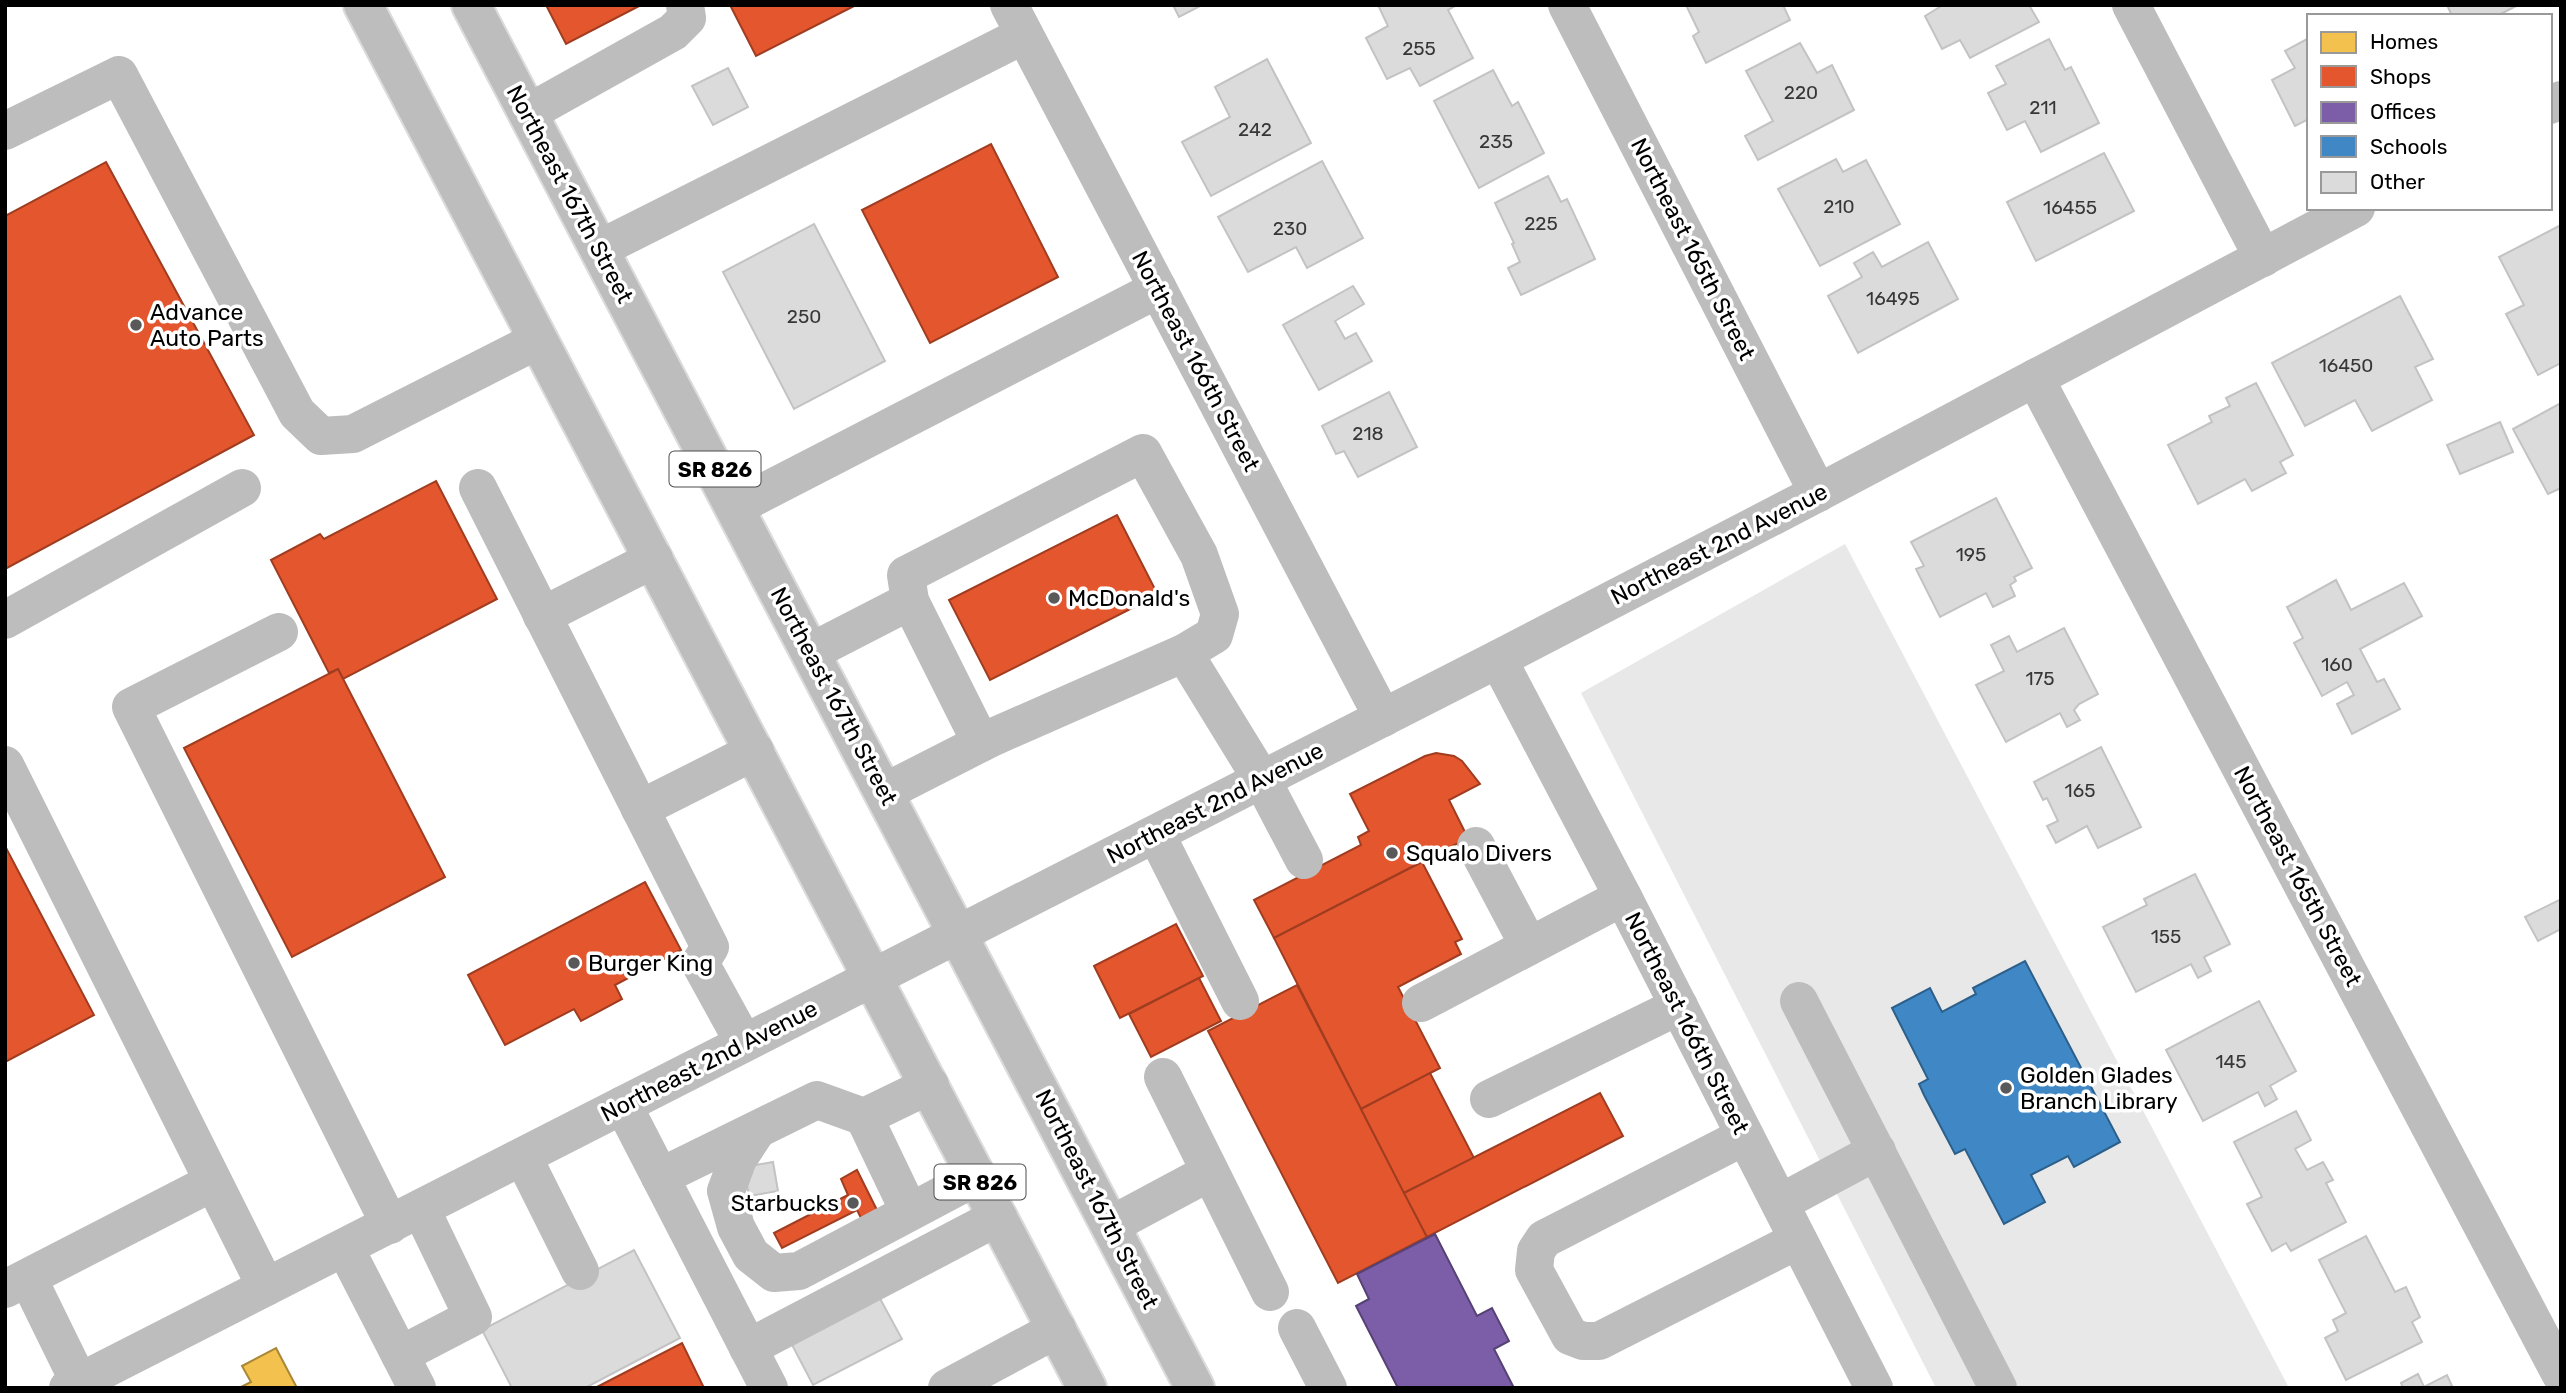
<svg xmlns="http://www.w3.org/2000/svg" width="2566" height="1393" font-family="Rubik,sans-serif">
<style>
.green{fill:#e8e8e8}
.homes{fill:#f2c14e;stroke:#a98737;stroke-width:2}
.shops{fill:#e4572e;stroke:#a03d20;stroke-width:2}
.offices{fill:#7b5ea7;stroke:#564275;stroke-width:2}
.schools{fill:#3f88c5;stroke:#2c5f8a;stroke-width:2}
.building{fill:#dbdbdb;stroke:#c3c3c3;stroke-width:2}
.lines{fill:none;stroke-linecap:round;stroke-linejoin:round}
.major-casing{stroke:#dbdbdb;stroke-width:42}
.minor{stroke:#bdbdbd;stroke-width:38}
.major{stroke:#bdbdbd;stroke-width:38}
.poi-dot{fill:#595959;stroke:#fff;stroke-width:2.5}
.labels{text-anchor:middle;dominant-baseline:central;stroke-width:7;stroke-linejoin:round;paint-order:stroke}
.number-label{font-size:19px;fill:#373737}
.shield{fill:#fff;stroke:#4c4c4c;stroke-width:2}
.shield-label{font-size:21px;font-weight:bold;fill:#000}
.street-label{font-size:23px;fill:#000;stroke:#fff}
.poi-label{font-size:23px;fill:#000;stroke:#fff;text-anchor:start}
</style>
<rect width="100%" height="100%" fill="#fff"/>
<path class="green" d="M1845,544L2289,1388H1936L1581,693Z"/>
<path class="homes" d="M276,1348L297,1388H239L251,1382L242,1366Z"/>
<g class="shops">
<path d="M546,5H641L566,44Z"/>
<path d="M730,5H856L756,56Z"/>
<path d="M991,144L1058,277L930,343L862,210Z"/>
<path d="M106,162L254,435L5,569V216Z"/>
<path d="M436,481L497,599L343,679L338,669L329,673L271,560L320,534L324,539Z"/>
<path d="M1117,515L1158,595L990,680L949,600Z"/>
<path d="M338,669L445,877L292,957L184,748Z"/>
<path d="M1436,753L1454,756L1462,761L1480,784L1449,800L1468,838L1274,938L1254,900L1361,845L1358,837L1369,831L1350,794L1425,756Z"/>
<path d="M5,846L94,1015L5,1062Z"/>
<path d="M1422,862L1462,939L1455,942L1461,954L1398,987L1440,1068L1361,1109L1274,938Z"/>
<path d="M645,882L681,950L615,985L622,999L581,1021L574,1009L505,1045L468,975Z"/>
<path d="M1176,924L1203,976L1120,1018L1094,966Z"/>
<path d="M1199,978L1221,1021L1151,1057L1129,1014Z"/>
<path d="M1297,985L1427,1237L1338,1283L1208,1031Z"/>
<path d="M1430,1073L1474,1158L1404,1193L1361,1109Z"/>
<path d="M1600,1093L1623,1136L1427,1237L1404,1193Z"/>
<path d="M857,1170L878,1212L862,1220L857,1210L782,1248L774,1233L848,1195L841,1179Z"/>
<path d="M682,1343L704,1388H595Z"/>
</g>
<path class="offices" d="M1435,1234L1477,1316L1492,1308L1509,1341L1494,1349L1514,1388H1398L1356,1306L1369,1299L1357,1274Z"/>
<path class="schools" d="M2025,961L2120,1142L2074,1167L2068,1156L2031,1175L2045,1202L2004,1224L1965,1149L1955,1154L1924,1095L1919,1084L1928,1079L1892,1008L1930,988L1942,1012L1976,994L1973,988Z"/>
<g class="building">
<path d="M1173,5H1202L1179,17Z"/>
<path d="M1378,5H1457L1448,10L1473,58L1420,86L1410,68L1387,79L1366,38L1388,26Z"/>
<path d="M1686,5H1783L1790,20L1706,63L1693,36L1699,32Z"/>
<path d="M1943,5H2029L2039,22L1970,58L1960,40L1942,49L1925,16Z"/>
<path d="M2447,5H2518L2497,16H2452Z"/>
<path d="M2309,38V119L2295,126L2272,80L2295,68L2285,51Z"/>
<path d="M2049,39L2065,70L2071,67L2099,123L2041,152L2025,121L2007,130L1988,93L2006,84L1996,66Z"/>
<path d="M1800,43L1817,73L1832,65L1854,110L1758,160L1745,136L1773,121L1746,71Z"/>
<path d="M1267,59L1311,143L1211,196L1182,142L1230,117L1215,87Z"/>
<path d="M728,68L748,107L713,125L692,86Z"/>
<path d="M1493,70L1512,106L1518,102L1544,153L1479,188L1434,101Z"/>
<path d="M2104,153L2134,211L2036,261L2007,202Z"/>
<path d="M1836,159L1843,172L1866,160L1900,224L1820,266L1778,189Z"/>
<path d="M1322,161L1363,238L1307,268L1296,247L1248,272L1218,217Z"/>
<path d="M1548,176L1561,202L1567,199L1595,259L1521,295L1508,268L1520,262L1512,244L1514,243L1495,203Z"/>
<path d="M814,224L885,361L794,409L723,272Z"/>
<path d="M2561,225V363L2538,375L2506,314L2524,305L2499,257Z"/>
<path d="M1928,242L1958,299L1858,353L1828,296L1862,277L1854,263L1873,252L1882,267Z"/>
<path d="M1353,286L1364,304L1335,321L1345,339L1356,333L1372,361L1319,390L1283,325Z"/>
<path d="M2400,296L2433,359L2415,367L2432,400L2372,431L2355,400L2305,426L2272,363Z"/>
<path d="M2256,383L2293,455L2280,462L2286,473L2252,491L2245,479L2198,504L2168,445L2212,422L2209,416L2230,406L2226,398Z"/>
<path d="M1389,392L1417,447L1358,477L1344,451L1336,454L1322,426Z"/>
<path d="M2561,403V488L2548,494L2513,429Z"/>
<path d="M2500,422L2513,452L2460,474L2447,445Z"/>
<path d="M1996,498L2032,568L2014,577L2016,581L2010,585L2015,596L1993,607L1986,593L1940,617L1916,569L1924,566L1911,542Z"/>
<path d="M2336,580L2351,610L2404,583L2422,616L2360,649L2377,682L2384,679L2400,709L2352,734L2337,704L2354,695L2347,682L2322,696L2294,643L2303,638L2287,607Z"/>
<path d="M2064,628L2098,694L2079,704L2074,710L2080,720L2067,727L2060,713L2006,742L1976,685L2004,671L1991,645L2009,636L2017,652Z"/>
<path d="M2101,747L2141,827L2098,848L2087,826L2056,843L2047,826L2058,821L2047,798L2043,800L2034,782Z"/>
<path d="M2195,874L2230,944L2204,957L2211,971L2198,978L2191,964L2136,992L2103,927L2147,905L2144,899Z"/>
<path d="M2561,899V929L2538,941L2525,917Z"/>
<path d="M2259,1001L2296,1071L2270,1086L2277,1099L2265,1106L2258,1092L2203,1121L2166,1050Z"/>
<path d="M2296,1111L2311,1140L2295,1149L2307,1170L2323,1162L2333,1180L2326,1183L2346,1222L2291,1251L2286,1243L2272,1251L2247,1204L2262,1197L2234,1142Z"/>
<path d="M773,1162L778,1191L749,1196L744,1167Z"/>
<path d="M2366,1236L2395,1292L2406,1287L2420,1317L2412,1322L2422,1342L2346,1380L2325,1338L2338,1331L2333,1320L2346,1313L2319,1260Z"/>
<path d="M634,1250L680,1338L585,1388H512L482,1330Z"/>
<path d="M877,1293L902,1339L813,1385L789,1339Z"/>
<path d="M2418,1374L2424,1387L2447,1375L2453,1388H2403L2401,1383Z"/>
</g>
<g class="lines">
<g class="major-casing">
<g id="major">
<path d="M363,5L1087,1388"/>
<path d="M471,5L1195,1388"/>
</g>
</g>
<g class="minor">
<path d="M1009,5L1383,718"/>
<path d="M1567,5L1818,493"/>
<path d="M2131,5L2263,258"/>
<path d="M2550,105L2561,100"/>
<path d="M528,113L673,32L687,18L685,5"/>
<path d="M5,131L119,75L297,413L321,436L353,434L538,340"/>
<path d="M599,249L1024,35"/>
<path d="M2035,378L2561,1375"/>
<path d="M478,488L710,947L700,963L744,1043"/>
<path d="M735,507L1158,289"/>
<path d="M910,601L906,575L1143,453L1199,555L1220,614L1214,635L1184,653"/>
<path d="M542,616L654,559"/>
<path d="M5,620L242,488"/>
<path d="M279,632L131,707L390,1225"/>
<path d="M811,652L910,601L981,743"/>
<path d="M1498,659L1623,897L1874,1388"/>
<path d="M5,765L266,1287"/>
<path d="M885,792L991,738L1184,653L1262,780L1304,860"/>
<path d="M640,809L755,751"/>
<path d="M1156,834L1240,1001"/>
<path d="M1476,846L1529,946"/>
<path d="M1799,1001L1998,1388"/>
<path d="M1421,1003L1623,897"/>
<path d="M1163,1077L1270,1292"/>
<path d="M1489,1099L1679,1006"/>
<path d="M623,1105L769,1388"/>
<path d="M864,1117L909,1211"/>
<path d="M757,1130L738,1159L726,1191L736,1227L751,1255L774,1273L799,1271L978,1176"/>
<path d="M1745,1136L1544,1239L1536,1251L1534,1270L1570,1336L1583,1341H1599L1798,1240"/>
<path d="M523,1157L580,1271"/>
<path d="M660,1177L817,1100L864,1117L930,1085"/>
<path d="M1780,1203L1877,1151"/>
<path d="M1111,1225L1210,1172"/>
<path d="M345,1248L417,1388"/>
<path d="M28,1278L79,1382"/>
<path d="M5,1289L213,1182"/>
<path d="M1297,1328L1328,1388"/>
<path d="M748,1348L998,1217"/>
<path d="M400,1355L473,1317L421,1209"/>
<path d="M68,1388L1498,659L1818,493L2356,208"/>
<path d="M947,1388L1057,1329"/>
</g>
<use href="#major" class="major"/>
</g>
<g class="poi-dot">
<circle cx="136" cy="325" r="7"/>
<circle cx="1054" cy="598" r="7"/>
<circle cx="1392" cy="853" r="7"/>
<circle cx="574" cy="963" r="7"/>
<circle cx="2006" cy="1088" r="7"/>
<circle cx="853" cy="1203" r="7"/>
</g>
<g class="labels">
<g class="number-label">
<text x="1419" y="48">255</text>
<text x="1801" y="92">220</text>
<text x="2043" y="107">211</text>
<text x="1255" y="129">242</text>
<text x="1496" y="141">235</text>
<text x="1839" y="206">210</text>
<text x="2070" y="207">16455</text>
<text x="1541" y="223">225</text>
<text x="1290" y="228">230</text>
<text x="1893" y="298">16495</text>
<text x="804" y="316">250</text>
<text x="2346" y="365">16450</text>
<text x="1368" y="433">218</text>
<text x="1971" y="554">195</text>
<text x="2337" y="664">160</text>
<text x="2040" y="678">175</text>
<text x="2080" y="790">165</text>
<text x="2166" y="936">155</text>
<text x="2231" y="1061">145</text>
</g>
<g class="shield">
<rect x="669.5" y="451.5" width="91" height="35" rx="5"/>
<rect x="934.5" y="1164.5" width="91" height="35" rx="5"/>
</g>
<g class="shield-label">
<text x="715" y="469">SR 826</text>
<text x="980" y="1182">SR 826</text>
</g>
<g class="street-label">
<text transform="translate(570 194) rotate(62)">Northeast 167th Street</text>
<text transform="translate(1693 249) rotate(63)">Northeast 165th Street</text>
<text transform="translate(1196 361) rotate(62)">Northeast 166th Street</text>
<text transform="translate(1719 544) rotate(-27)">Northeast 2nd Avenue</text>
<text transform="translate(834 696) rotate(62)">Northeast 167th Street</text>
<text transform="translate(1215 803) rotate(-27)">Northeast 2nd Avenue</text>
<text transform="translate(2298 876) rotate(62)">Northeast 165th Street</text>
<text transform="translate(1687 1023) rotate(63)">Northeast 166th Street</text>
<text transform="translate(709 1061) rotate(-27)">Northeast 2nd Avenue</text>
<text transform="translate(1097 1199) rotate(63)">Northeast 167th Street</text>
</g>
<g class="poi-label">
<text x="150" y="312">Advance<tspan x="150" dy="26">Auto Parts</tspan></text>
<text x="1068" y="598">McDonald's</text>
<text x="1406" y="853">Squalo Divers</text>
<text x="588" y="963">Burger King</text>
<text x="2020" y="1075">Golden Glades<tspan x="2020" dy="26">Branch Library</tspan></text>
<text x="839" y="1203" text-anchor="end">Starbucks</text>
</g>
</g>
<rect width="2566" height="1393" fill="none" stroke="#000000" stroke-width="14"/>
<rect x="2307" y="14" width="245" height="196" fill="#ffffff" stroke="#999999" stroke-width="2"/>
<rect x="2321" y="32" width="35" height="21" fill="#f2c14e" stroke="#999999" stroke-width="2"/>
<text x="2370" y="49" font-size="21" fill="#000000">Homes</text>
<rect x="2321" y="66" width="35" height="21" fill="#e4572e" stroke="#999999" stroke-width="2"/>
<text x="2370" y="84" font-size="21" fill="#000000">Shops</text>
<rect x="2321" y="102" width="35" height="21" fill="#7b5ea7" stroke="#999999" stroke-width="2"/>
<text x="2370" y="119" font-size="21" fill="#000000">Offices</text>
<rect x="2321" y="136" width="35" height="21" fill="#3f88c5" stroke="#999999" stroke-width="2"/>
<text x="2370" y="154" font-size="21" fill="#000000">Schools</text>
<rect x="2321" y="172" width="35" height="21" fill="#dbdbdb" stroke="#999999" stroke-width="2"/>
<text x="2370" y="189" font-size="21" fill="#000000">Other</text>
</svg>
